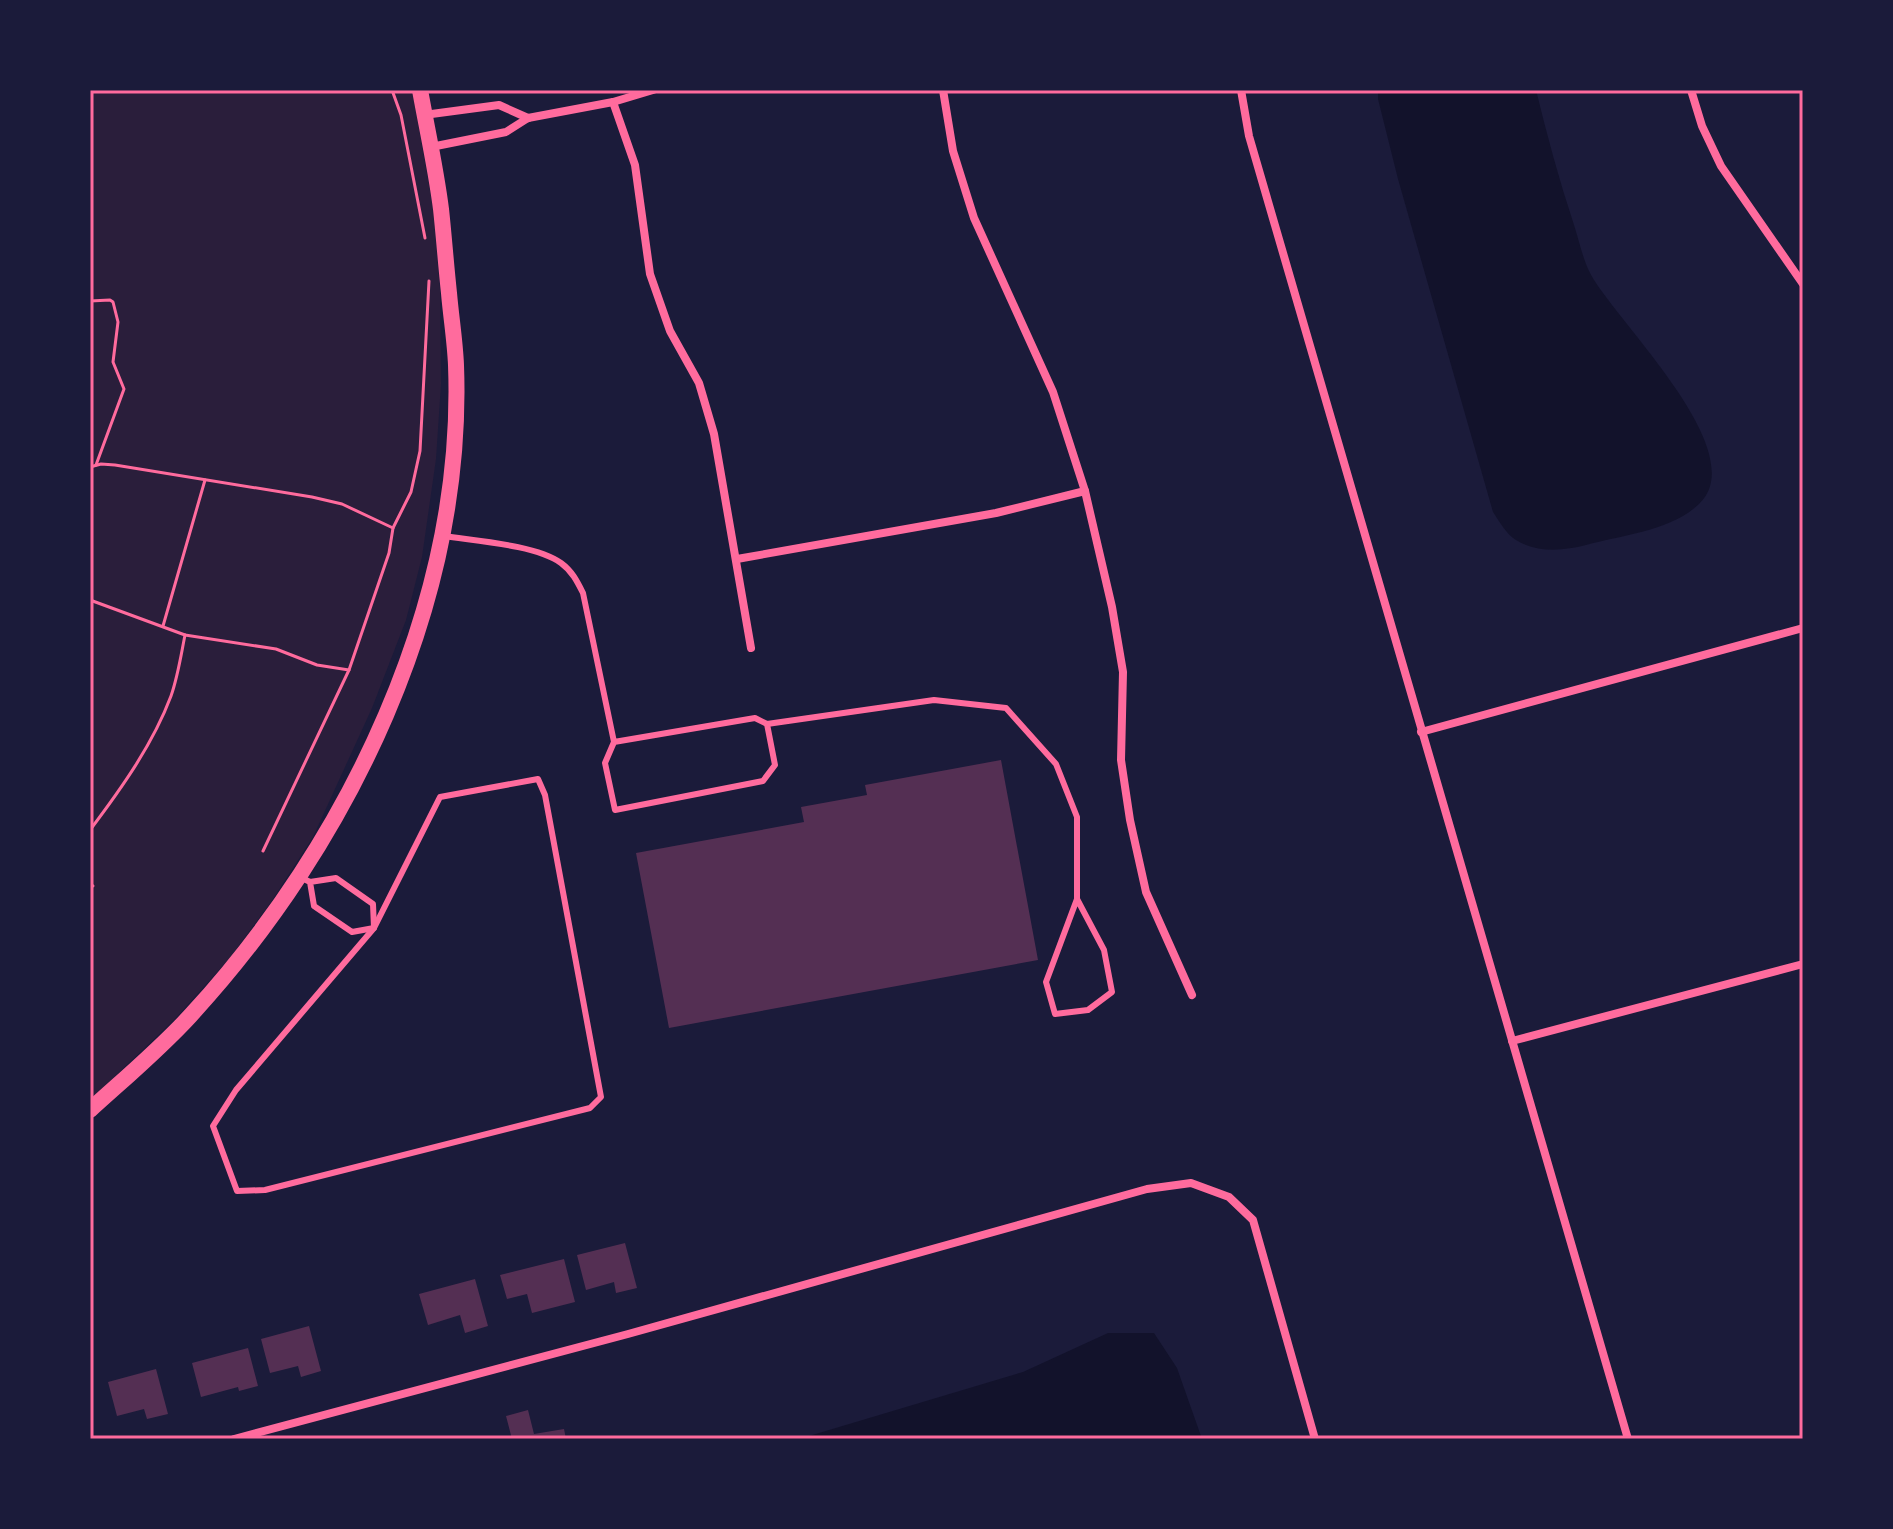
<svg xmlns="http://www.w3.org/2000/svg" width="1893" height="1529" font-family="'Times New Roman',serif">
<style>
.green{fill:#2a1e3b}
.water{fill:#12122b}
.building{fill:#542f53}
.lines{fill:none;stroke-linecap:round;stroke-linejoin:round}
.path{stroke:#ff6b9d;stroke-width:3}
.service{stroke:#ff6b9d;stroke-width:6}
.minor{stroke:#ff6b9d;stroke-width:8}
.secondary{stroke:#ff6b9d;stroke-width:16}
.neatline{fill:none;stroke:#ff6b9d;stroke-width:3}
</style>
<rect width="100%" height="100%" fill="#1b1b3a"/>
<path class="green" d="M90,90H412L433,207L440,290L441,384L436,459L422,557L406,620L372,708L313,837L271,902L229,959L174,1020L90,1100Z"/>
<g class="water">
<path d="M1378,90H1536C1547,135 1559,180 1574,225C1579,240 1582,256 1589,271C1611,317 1755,451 1699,504C1671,531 1622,535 1586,545C1563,551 1537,553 1516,540C1507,535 1499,521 1493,512L1398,179L1378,99Z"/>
<path d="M1108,1333H1154L1177,1368L1202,1439H799L1023,1372Z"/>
</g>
<g class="building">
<path d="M1001,760L1038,960L669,1028L636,853L804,822L801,807L867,795L865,785Z"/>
<path d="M625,1243L637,1288L616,1293L614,1282L586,1290L577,1255Z"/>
<path d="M564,1259L575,1302L532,1313L527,1294L507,1299L500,1275Z"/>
<path d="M475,1279L488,1326L465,1333L460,1315L428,1325L419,1294Z"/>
<path d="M309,1326L321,1371L301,1377L298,1366L270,1373L261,1339Z"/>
<path d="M248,1348L258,1386L239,1391L238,1387L201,1397L192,1363Z"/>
<path d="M156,1369L168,1414L147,1419L144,1409L117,1416L108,1382Z"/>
<path d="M528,1410L534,1434L564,1429L566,1439H512L506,1416Z"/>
</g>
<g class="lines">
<g class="path">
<path d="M392,90L401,115L425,238"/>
<path d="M90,301L110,300L113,302L118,322L113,362L124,389L96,465"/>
<path d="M90,467L101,464L115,465L312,497L342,504L393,528L389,553L349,670L263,851"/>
<path d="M393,528L411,492L420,451L429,281"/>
<path d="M90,600L185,635C181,655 178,676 171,696C153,744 121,789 90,830"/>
<path d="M163,626L205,480"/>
<path d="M185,635L276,649L317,665L349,670"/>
<path d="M90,884L93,886"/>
</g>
<g class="service">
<path d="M444,536C476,541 536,545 561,563C572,571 577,581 583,593L614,742L755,718L767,724L775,765L763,781L615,810L605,763L614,742"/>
<path d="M767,724L934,700L1006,708L1056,764L1077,817V899L1046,982L1055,1014L1088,1010L1112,992L1104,950L1077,899"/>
<path d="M538,779L545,795L601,1097L590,1108L265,1190L237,1191L213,1126L236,1090L374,928L440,797Z"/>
<path d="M302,878L310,882L336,878L373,904L374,928L352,932L314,906L310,882"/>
</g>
<g class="minor">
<path d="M943,90L953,151L974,218L1053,392L1085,491L1112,607L1123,672L1121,760L1130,820L1146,892L1192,995"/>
<path d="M1241,90L1249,136L1628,1439"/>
<path d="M1691,90L1702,126L1721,166L1803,284"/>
<path d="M613,102L635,165L650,274L670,331L699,383L714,434L751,648"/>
<path d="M424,115L499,105L528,118"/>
<path d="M431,147L506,132L528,118L613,102L653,90"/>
<path d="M737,559L996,513L1085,491"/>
<path d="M1421,732L1803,628"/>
<path d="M1512,1041L1803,964"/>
<path d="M234,1439L628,1334L1147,1189L1191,1183L1229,1197L1253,1220L1315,1439"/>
</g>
<path class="secondary" d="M90,1110C124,1079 160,1049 191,1015C349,843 465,603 456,365C455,341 451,317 449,293C446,265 444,237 441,209C436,169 427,129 420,90"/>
</g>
<rect width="1893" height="1529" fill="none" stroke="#1b1b3a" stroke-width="184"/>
<rect x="92" y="92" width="1709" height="1345" class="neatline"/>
</svg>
